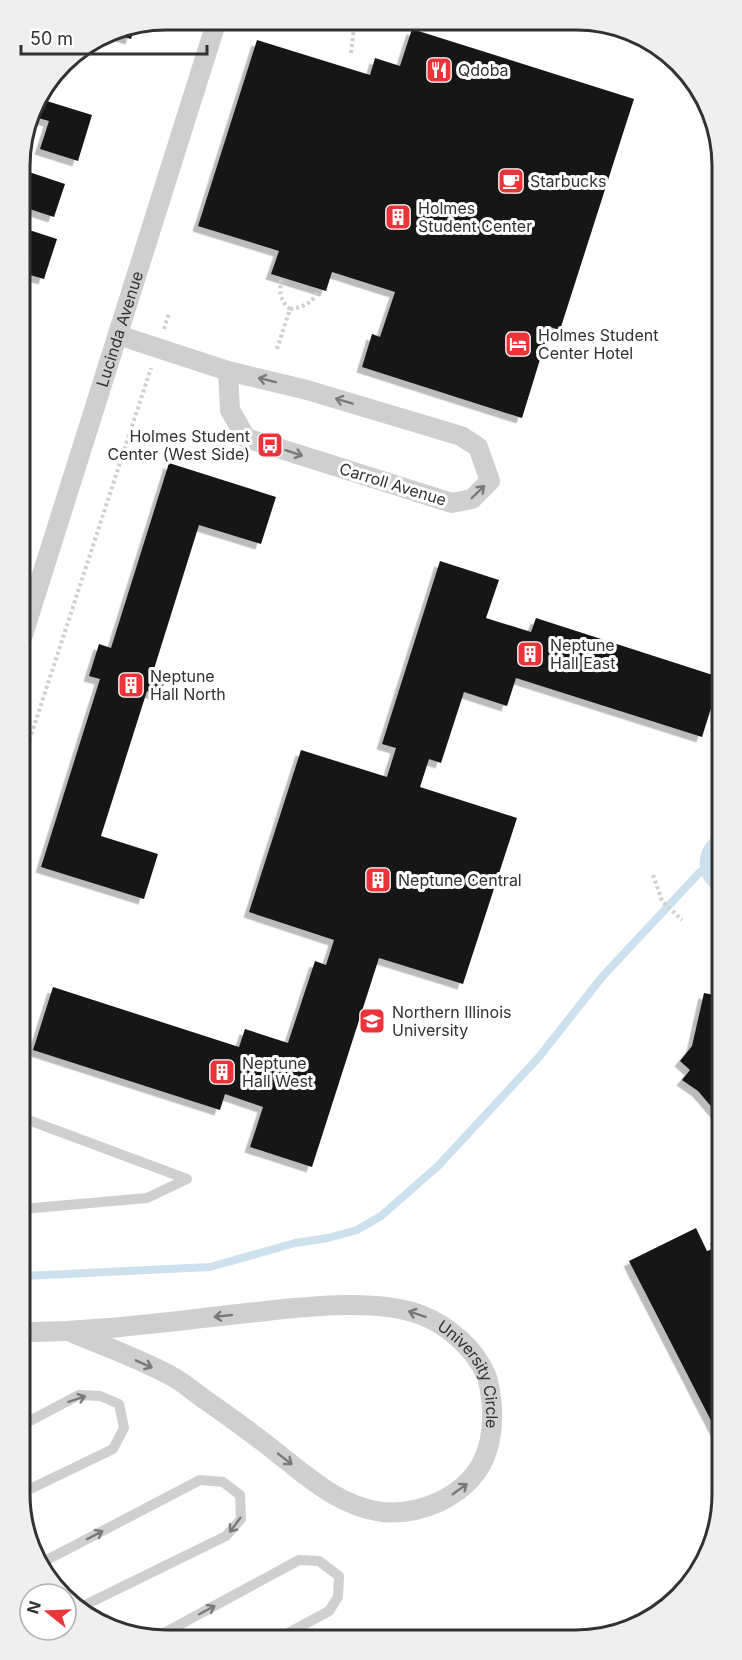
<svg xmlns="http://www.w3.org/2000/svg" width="742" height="1660" font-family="Inter,sans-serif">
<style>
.water{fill:#cde0ee}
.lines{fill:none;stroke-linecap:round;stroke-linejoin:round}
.stream{stroke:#cde0ee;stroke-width:8}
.building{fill:#191919;filter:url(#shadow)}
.path{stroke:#cfcfcf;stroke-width:4;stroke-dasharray:3 3;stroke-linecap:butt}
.lane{stroke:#cfcfcf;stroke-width:10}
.street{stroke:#cfcfcf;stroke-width:20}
.oneway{stroke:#797979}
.labels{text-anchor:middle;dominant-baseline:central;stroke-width:6;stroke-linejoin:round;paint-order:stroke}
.poi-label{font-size:16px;fill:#323232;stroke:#fff;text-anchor:start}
.street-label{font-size:16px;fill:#323232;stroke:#fff}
.rim{fill:none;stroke:#323232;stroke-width:3}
</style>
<defs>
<filter id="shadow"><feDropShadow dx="-5.5" dy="5.5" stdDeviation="0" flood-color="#0004"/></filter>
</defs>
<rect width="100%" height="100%" fill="#fff"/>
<path class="water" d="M720,833V893C693,883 693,843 720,833Z"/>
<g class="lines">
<path class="stream" d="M24,1276L210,1267L295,1243L328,1238L357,1230L381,1216L438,1166L539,1057L602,977L700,872"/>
</g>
<g class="building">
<path d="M135,26L131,39L108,32L111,31Z"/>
<path d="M412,29L634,99L560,330L550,327L522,418L362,367L372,334L380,337L395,292L332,272L326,291L271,274L279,251L198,226L257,40L370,75L375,58L400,66Z"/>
<path d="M37,98L92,115L78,161L40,149L49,121L31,116Z"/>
<path d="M20,169L65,184L54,217L20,206Z"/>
<path d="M20,227L57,239L44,279L20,272Z"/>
<path d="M169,463L276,497L261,544L199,525L154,669L167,673L160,696L147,691L101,836L158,854L144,899L41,867L100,679L89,676L99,644L111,648Z"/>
<path d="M440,561L499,580L486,618L531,632L536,618L719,677V683L702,737L516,678L507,706L464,692L441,763L429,759L420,787L517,818L463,984L379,958L312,1167L250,1147L263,1107L225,1094L220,1110L33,1050L53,987L239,1047L245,1029L288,1043L315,961L326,965L334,940L249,912L301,750L387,777L396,748L382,744Z"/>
<path d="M704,993L720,996L721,1118L698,1091L682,1080L690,1070L680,1061L692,1046Z"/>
<path d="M696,1228L707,1251L719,1247L715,1238L721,1235L722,1442L629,1261Z"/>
</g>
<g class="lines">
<g class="path">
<path d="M544,29L547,22"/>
<path d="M351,53L354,27L357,21"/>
<path d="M671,69L674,59"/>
<path d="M290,309C305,307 314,302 318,289"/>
<path d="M164,329L169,313"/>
<path d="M277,349L290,309C279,300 279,291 282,277"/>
<path d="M22,763L151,368"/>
<path d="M653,875L662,901L682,920"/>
</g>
<g class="lane">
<path d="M23,1118L187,1179L147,1198L23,1209"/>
<path d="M24,1424L79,1395L100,1396L119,1404L124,1428L113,1449L24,1492"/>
<path d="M43,1562L200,1480L223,1482L240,1495L241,1519L226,1536L79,1608"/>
<path d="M155,1638L299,1560L319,1561L339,1576L338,1597L329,1611L281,1637"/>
</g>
<g class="street">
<path d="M118,335L228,371L307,390L461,436L478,447L490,481L472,499L452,503L246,438L230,410L228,371"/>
<path id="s1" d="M22,638L217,20"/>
<path id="s2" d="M24,1332C99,1332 173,1321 247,1313C297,1308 374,1297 421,1315C448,1325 475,1349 486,1375C490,1385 491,1396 492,1407C494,1451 480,1482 439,1502C421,1510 402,1514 382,1512C342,1507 311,1480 281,1456C256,1436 230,1417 204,1399C194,1392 184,1383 173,1377C143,1360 103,1346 71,1332"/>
</g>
</g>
<defs><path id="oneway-shaft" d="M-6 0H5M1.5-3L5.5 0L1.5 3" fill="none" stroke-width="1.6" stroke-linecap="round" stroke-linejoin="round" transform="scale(1.5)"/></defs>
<g class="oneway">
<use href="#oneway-shaft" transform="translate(267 380) rotate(-166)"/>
<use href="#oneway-shaft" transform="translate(344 401) rotate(-163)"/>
<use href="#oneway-shaft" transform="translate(294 453) rotate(18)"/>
<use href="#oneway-shaft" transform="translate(478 492) rotate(-44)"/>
<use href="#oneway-shaft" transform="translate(417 1314) rotate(-161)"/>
<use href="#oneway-shaft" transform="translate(223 1316) rotate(174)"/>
<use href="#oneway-shaft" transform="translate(144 1364) rotate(24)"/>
<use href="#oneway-shaft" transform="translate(77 1399) rotate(-18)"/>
<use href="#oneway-shaft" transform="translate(285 1459) rotate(38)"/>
<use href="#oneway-shaft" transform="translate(460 1489) rotate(-36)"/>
<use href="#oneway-shaft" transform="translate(235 1525) rotate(127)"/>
<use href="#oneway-shaft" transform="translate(95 1535) rotate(-27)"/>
<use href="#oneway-shaft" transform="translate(207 1610) rotate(-28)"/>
</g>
<defs>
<g id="restaurant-square" transform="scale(1.35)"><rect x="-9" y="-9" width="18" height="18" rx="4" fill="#ea3439" stroke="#fff"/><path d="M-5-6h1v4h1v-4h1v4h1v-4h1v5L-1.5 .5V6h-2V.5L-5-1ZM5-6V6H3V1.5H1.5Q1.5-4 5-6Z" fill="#fff"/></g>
<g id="cafe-square" transform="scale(1.35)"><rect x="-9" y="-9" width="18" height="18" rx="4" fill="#ea3439" stroke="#fff"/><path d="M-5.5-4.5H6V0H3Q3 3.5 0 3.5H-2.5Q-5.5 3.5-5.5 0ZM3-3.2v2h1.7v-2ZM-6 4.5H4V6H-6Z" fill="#fff"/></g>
<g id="building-square" transform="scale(1.35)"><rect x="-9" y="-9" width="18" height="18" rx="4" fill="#ea3439" stroke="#fff"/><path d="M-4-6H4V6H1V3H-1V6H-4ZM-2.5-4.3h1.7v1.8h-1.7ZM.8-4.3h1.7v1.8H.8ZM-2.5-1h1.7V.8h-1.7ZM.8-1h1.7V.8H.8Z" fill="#fff"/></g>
<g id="hotel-square" transform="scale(1.35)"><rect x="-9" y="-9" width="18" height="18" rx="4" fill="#ea3439" stroke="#fff"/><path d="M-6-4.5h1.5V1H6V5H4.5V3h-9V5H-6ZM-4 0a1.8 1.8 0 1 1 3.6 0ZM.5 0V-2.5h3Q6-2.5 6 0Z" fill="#fff"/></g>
<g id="bus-square" transform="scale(1.35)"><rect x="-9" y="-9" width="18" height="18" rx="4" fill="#ea3439" stroke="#fff"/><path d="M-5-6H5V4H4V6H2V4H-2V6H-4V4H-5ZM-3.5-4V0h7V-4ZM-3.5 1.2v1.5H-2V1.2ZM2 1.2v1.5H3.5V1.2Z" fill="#fff"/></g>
<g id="university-square" transform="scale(1.35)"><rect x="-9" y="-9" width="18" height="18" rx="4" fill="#ea3439" stroke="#fff"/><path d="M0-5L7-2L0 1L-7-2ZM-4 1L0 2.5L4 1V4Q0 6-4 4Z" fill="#fff"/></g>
</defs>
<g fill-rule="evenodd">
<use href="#restaurant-square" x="439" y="70"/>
<use href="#cafe-square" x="511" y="181"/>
<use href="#building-square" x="398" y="217"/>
<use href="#hotel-square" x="518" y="344"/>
<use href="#bus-square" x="270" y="445"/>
<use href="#building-square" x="530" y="654"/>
<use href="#building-square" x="131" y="685"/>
<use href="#building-square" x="378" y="880"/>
<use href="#university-square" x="372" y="1021"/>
<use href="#building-square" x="222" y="1072"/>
</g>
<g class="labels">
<g class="poi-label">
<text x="458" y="70">Qdoba</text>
<text x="530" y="181">Starbucks</text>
<text x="418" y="208">Holmes<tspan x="418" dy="18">Student Center</tspan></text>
<text x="538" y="335">Holmes Student<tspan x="538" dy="18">Center Hotel</tspan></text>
<text x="250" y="436" text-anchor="end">Holmes Student<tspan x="250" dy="18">Center (West Side)</tspan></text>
<text x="550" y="645">Neptune<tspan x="550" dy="18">Hall East</tspan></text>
<text x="150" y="676">Neptune<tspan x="150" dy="18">Hall North</tspan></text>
<text x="398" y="880">Neptune Central</text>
<text x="392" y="1012">Northern Illinois<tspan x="392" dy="18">University</tspan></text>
<text x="242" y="1063">Neptune<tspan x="242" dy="18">Hall West</tspan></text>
</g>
<g class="street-label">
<text stroke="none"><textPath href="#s1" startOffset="324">Lucinda Avenue</textPath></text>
<text transform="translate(393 484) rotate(17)">Carroll Avenue</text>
<text stroke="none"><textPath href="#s2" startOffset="482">University Circle</textPath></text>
</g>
</g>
<path d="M0 0H742V1660H0ZM166 30H576A136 136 0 0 1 712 166V1494A136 136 0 0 1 576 1630H166A136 136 0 0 1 30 1494V166A136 136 0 0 1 166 30Z" fill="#efefef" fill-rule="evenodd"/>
<path class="rim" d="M166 30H576A136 136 0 0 1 712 166V1494A136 136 0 0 1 576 1630H166A136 136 0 0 1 30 1494V166A136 136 0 0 1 166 30Z"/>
<g transform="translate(48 1612) rotate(288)"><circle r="28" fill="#ffffff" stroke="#adadad" stroke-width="1.5"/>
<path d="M0-4.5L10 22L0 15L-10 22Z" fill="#ea3439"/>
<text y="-9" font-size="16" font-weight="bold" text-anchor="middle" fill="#323232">N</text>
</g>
<path d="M21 45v9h186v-9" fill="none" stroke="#323232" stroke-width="3"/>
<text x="30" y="45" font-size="18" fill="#323232" stroke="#ffffff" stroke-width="4.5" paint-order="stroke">50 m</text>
</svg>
